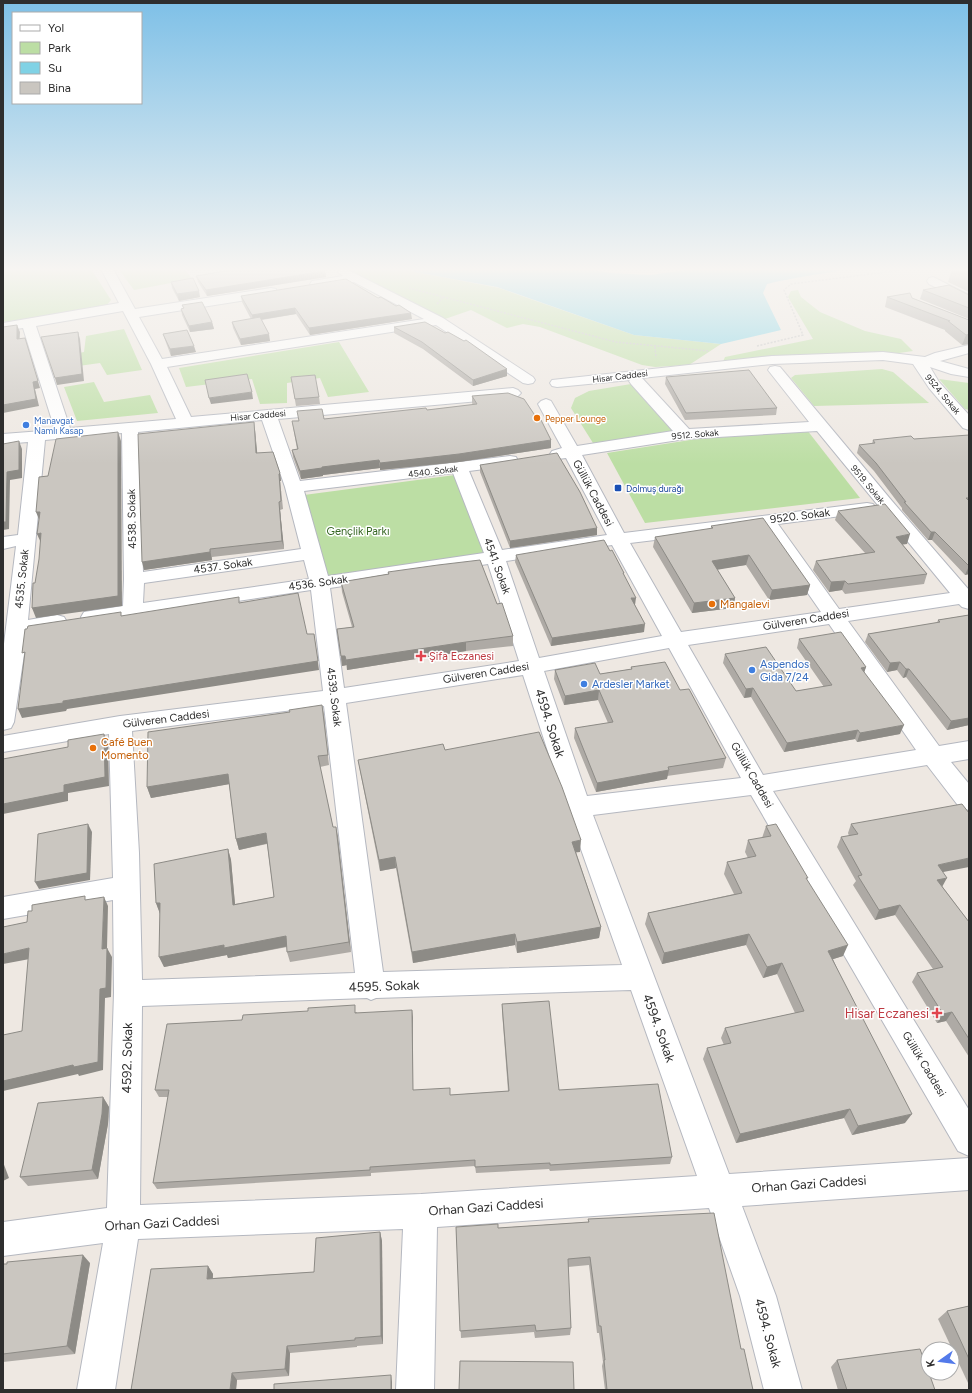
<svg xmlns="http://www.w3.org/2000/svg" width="972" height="1393" font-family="Figtree,sans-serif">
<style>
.green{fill:#bcdea4}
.water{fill:#80d2e5}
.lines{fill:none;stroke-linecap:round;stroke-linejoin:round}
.minor-casing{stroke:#b5b8c0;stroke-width:2}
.path{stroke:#c4c4c4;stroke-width:1.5;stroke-dasharray:2 1.5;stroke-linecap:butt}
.minor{fill:#fff;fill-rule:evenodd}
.wall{fill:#aeaaa5}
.shaded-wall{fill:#8d8b86}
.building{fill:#cac6c0;stroke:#8d8b86}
.food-dot{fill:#e8710a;stroke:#fff;stroke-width:1.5}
.shop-dot{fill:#3f7fe0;stroke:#fff;stroke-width:1.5}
.transit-dot{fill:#1a4fb4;stroke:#fff;stroke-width:1.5}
.health-dot{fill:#e0444e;stroke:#fff;stroke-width:1.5}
.labels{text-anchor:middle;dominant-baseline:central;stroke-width:3;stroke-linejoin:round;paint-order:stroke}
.far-street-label{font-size:9px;fill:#2e2e2e;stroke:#fff}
.far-food-label{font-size:9px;fill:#c56008;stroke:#fff;text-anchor:start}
.far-shop-label{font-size:9px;fill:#366cbe;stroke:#fff;text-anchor:start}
.far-transit-label{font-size:9px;fill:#164399;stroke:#fff;text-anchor:start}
.street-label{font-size:11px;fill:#2e2e2e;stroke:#fff}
.park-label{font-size:11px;fill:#366623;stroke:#fff}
.food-label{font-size:11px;fill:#c56008;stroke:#fff;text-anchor:start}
.health-label{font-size:11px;fill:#be3a42;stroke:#fff;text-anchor:start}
.shop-label{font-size:11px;fill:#366cbe;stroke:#fff;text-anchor:start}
.near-street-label{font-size:13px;fill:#2e2e2e;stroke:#fff}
.near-health-label{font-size:13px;fill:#be3a42;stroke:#fff;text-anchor:end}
</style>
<rect width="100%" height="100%" fill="#eee8e2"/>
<g class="green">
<path d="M3,269H91L111,300L105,307L3,322Z"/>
<path d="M130,269H185L192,279L134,290L120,271Z"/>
<path d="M347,269H408L415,272L499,288L634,335L721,344L689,365L655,367L642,365L540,327L523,324L507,328L471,310L445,319Z"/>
<path d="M798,290L801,297L820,312L865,331L901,339L913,351L899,353L826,354L722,364L725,357L813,339L788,297L791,291Z"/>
<path d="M124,329L142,370L107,375L100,363L57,369L49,358L84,352L86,336Z"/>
<path d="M339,342L369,392L328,397L320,378L287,383V403L260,404L252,379L186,387L179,368Z"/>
<path d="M882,369L893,372L929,403L814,406L791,378L795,375Z"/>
<path d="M939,379L969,383V410L965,409Z"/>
<path d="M94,382L104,402L150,395L158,413L77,421L64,387Z"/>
<path d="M631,384L676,432L593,443L571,408L575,398L589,391Z"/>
<path d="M807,430L860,498L645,523L607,453L690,440Z"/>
<path d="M455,475L488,555L322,580L304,495Z"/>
</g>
<path class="water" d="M408,269H587L612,273L650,275L693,269H851C823,274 794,277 767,284L763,293L781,330L721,344L634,335L497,287L415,272Z"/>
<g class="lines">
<g class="minor-casing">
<g id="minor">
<path d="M101,269H113L135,309L271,288L276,289L277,292L276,295L271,296L139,317L162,359L424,319L354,282L316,288L312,287L310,284L312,281L343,276L338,272L340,269H346L443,318L533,377L535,380L533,383L528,384L523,383L436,325L167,367L191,417L513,388L518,390L521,393L518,396L513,398L278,419L300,481L510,456L516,457L518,461L516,465L469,471L502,550L607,535L566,458L558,459L552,457L550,454L552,451L562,448L538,404L541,401L546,399L551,401L577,446L673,431L631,384L629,381L630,380L557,387L552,386L550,383L552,380L772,356L883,352L925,357L935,353L969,345V353L940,361L969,369V377L951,374L930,367L939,382L969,415V430L963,428L929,388L913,364L883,360L772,364L642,378L689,429L809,422L768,370L770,367L775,366L780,367L892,501L969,590V609L962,607L959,604L848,621L939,746L969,741V759L951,762L969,784V810L960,808L927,765L773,791L969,1110V1156L958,1151L751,795L593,815L729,1174L969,1158V1190L742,1206L776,1296L802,1390H764L740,1296L709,1208L437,1227L434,1390H396L403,1229L138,1239L115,1390H77L103,1243L3,1256V1222L107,1208L114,993L113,900L3,919V897L113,878L109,734L3,752V736L120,716L323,691L311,590L91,623L84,622L81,617L84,612L123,606L124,579L122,433L45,440L28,620L57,615L64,617L67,622L64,627L27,634L14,722L11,728L3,730V652L16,546L3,549V537L18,535L28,442L3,444V434L55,430L23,328L3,331V323L119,303ZM123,311L151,364L176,419L70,428L36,326ZM262,420L285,487L301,549L143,572L138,432ZM817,431L950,593L839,609L778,524L873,512L876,508L873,504L867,503L624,533L582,455L685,439ZM453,473L484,553L328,576L304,491ZM762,527L821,612L681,632L630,543ZM612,545L662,636L539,658L506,561ZM304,560L309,579L143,603L144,583ZM488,564L519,661L344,688L330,588ZM829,624L916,750L763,775L688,645ZM669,648L741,778L587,796L544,671ZM523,675L566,807L622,965L383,972L346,703ZM324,706L355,973L142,980L139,853L132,731ZM631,990L697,1176L421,1194L140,1205L142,1006L367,998L371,1000L376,998Z"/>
<path d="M933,277L969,295V304L929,284L927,281L929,278Z"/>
</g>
</g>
<g class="path">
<path d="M409,288L616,342L709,351"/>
<path d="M437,304L443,297"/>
<path d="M757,346L803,335L784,290L791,284L911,269"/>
<path d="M655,347L656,358"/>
</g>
<use href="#minor" class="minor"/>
</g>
<g class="wall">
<path d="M226,269H322L325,271L326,277L207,296L198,282L196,276L228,271Z"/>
<path d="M952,269H969V292L948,282Z"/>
<path d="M171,282L200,297L179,301L172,288Z"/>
<path d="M923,290L969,295V319L920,299Z"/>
<path d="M241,296L412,319L310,335L296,314L262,320L270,341L241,345L233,328L232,322L251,319L242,302Z"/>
<path d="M887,297L912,298L969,320V344L962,345L945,331V330L885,307Z"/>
<path d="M182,305L212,322L214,329L190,332L182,315L181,309L183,308Z"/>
<path d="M394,327L445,333L507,376L473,386L423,349L394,333Z"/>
<path d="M163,334L196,352L171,356L165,340Z"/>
<path d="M291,377L319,397L320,404L296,406Z"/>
<path d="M666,377L777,408L776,415L685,420L665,384Z"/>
<path d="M472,396L551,440V448L459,462L380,470V468L323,475V476L301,479L293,457L292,450L297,449L292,421L324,419L427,410L473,405L472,403Z"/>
<path d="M255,430L257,453L280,473L281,481H280L283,509L280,510L284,549L212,557V560L144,570Z"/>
<path d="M969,435V574L965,575L932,540H928L902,510V508L874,471L857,453L859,445L872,444L873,440L914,439Z"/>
<path d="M480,465L597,535L510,548L480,472Z"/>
<path d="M838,511L907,544H902L927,574L924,584L845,594L842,590L829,592L813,570L816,561L865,553L835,520Z"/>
<path d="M711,526L810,585L807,595L769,600L746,565L717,569L735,598L733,608L692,613L653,547L655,537L711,529Z"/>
<path d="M610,551L624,575L635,605L644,632L551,646L515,562L516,555Z"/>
<path d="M388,572L497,604L513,636V646L466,651L347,670V665L342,666L337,629L352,627L342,592L341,582L388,574Z"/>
<path d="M969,615V725L947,730L906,677L903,678L897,670L887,672L865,642L868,634L937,623L938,620Z"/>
<path d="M799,639L866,667L864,672L900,734L857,742L855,739L784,752L751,697L744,698L723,663L725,654L796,691L824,687L797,648Z"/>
<path d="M631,667L680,690L726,758L723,768L667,776V779L596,792L574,738L575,728L608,723L598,700L564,705L554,679L555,670L600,674L631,669Z"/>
<path d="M322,705L329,765L320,767L333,827H336L351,952L290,962L287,952V947L228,958L227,955L164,967L160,913L156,903L228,849L231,860L235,904L274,897L267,844L239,850L236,839L229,784L151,798L147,787L290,712Z"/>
<path d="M358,760L580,852H576L601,927L599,938L517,953L515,945L413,963L396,868L380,871L360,771Z"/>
<path d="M851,824L943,872L942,886L969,922V1057L946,1021L937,1023L912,982L917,973L933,969L895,915L875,920L853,885L856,881L837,847L841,837L849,836L848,833Z"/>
<path d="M766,826L807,880L843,956L833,959L905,1123L852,1135L844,1118L736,1143L703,1059L707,1048L724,1045L721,1038L725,1028L795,1013L777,974L763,978L746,945L662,964L645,924L648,913L734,894L724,874L727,862L748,858L745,852L748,840L762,838Z"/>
<path d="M502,1004L559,1090L672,1157L670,1164L550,1171L549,1169L476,1173L475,1166L371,1173V1176L157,1189L153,1183L168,1097H159L155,1090L242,1020L357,1012V1013L413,1017V1090L450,1095L508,1091L502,1011Z"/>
<path d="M103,1097L109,1107L108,1124L98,1179L28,1186L20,1177Z"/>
<path d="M588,1219L741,1349L753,1390H605L602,1366L603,1362L599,1333H597L589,1265L568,1267L571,1328L570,1335L535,1338L534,1332L461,1338L456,1227L498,1228L588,1222Z"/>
<path d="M380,1232L382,1241L383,1344L357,1346V1347L290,1353L289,1376L237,1380L236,1390L208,1266L213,1274V1278L314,1272Z"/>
<path d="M90,1263L75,1354L3,1362V1264Z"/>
<path d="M969,1306V1385L938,1319L947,1311Z"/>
<path d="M837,1360L935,1390H838L831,1367Z"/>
</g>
<g class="shaded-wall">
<path d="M325,271L326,277L207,296L206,290Z"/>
<path d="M199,291L200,297L179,301L177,294Z"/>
<path d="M295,308L296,314L253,321L252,315Z"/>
<path d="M411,313L412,319L310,335L309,328Z"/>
<path d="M212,322L214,329L190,332L189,326Z"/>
<path d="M17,325L20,332L19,347L17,339Z"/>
<path d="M78,332L80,339L84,381L57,385L55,378Z"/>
<path d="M269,334L270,341L241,345L240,339Z"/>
<path d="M969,334V344L962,345L966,335Z"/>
<path d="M25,338L40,388L35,389L39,406L3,413V405L33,382Z"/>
<path d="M194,346L196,352L171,356L170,349Z"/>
<path d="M507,369V376L473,386V380Z"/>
<path d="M252,392L253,399L211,404L209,398Z"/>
<path d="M254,422L255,430L258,461L256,453Z"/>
<path d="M118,432L121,441L122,606L36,618L32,608Z"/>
<path d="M551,440V448L459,462L380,470V463Z"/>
<path d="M19,441L22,449V478L10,480L9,529L3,530V522L7,472Z"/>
<path d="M379,460L380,468L323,475V476L301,479L300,471L322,467Z"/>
<path d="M280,473L281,481H280L283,509L279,474Z"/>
<path d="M279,502L280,510L284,549L282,541Z"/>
<path d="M36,512H40V522Z"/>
<path d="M597,528V535L510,548V541Z"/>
<path d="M931,532H935L932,540H928Z"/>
<path d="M41,533V543L37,534Z"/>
<path d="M910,534L907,544L893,546L896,537Z"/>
<path d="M210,549L212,560L144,570L142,562Z"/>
<path d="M749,555L746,565L710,571L712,561Z"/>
<path d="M969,566V574L965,575Z"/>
<path d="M845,581L842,590L829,592L831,582Z"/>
<path d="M810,585L807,595L769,600L772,590Z"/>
<path d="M631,598H636L635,605L630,606Z"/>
<path d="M735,598L733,608L692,613L694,603Z"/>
<path d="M645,624L644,632L551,646L552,638Z"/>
<path d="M314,634L319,670L67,709L66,711L22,718L18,709L63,701Z"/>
<path d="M466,642V651L347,670L346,660Z"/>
<path d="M341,656H345L347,665L342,666Z"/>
<path d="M900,662L897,670L887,672L890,663Z"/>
<path d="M866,667L863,676L861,668Z"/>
<path d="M906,669H909L906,677L903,678Z"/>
<path d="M753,688L751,697L744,698L746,689Z"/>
<path d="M599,690L598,700L564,705L565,696Z"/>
<path d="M322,705L324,716L329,765L328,755Z"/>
<path d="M969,718V725L947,730L951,721Z"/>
<path d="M904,725L900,734L857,742L860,733Z"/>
<path d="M858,730L855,739L784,752L787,743Z"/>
<path d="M104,734L108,743L109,786L68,793V801L3,814V804L64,785Z"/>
<path d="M669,770L667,779L596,792L597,783Z"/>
<path d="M228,774L230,784L151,798L147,787Z"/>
<path d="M88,824L92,832L90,880L39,889L35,882Z"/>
<path d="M336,827L338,837L351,952L349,942Z"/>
<path d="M266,833L269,843L239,850L236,839Z"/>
<path d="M581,840L580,852L571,853L572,842Z"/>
<path d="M228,849L231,860L236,915L233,905Z"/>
<path d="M395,857L396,868L380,871L379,860Z"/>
<path d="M969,858V867L933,874L938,865Z"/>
<path d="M947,878L942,887L937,880Z"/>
<path d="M104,897L108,906L107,948L112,957L111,997L105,998L103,1070L79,1076L78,1074L3,1091V1081L100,989L102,949Z"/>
<path d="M156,903H160V914Z"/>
<path d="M900,905L895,915L875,920L879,910Z"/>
<path d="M601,927L599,938L517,953V942Z"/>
<path d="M515,934V945L413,963L412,952Z"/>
<path d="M749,934L746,945L662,964L664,953Z"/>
<path d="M286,936L289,946L228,958L227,955L164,967L159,957L224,945Z"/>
<path d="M848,945L843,956L824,962L828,951Z"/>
<path d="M29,948L35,958L3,964V954Z"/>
<path d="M782,963L777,974L763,978L767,967Z"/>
<path d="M412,1010L413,1017V1097V1090Z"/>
<path d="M952,1012L946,1021L937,1023L943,1014Z"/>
<path d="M103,1097L109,1107L108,1124L98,1179L92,1170Z"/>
<path d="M850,1109L844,1118L736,1143L740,1134Z"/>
<path d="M912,1114L905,1123L852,1135L858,1126Z"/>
<path d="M3,1162L9,1178L3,1181Z"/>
<path d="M380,1232L382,1241L383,1344L381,1336Z"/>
<path d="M83,1255L90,1263L75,1354L67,1346Z"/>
<path d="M208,1266L213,1274L212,1287L207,1279Z"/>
<path d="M287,1346L290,1353L289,1376L285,1369Z"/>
<path d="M232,1373L237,1380L236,1390H230Z"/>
<path d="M391,1375L392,1382V1390H391Z"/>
</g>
<g class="building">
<path d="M230,269H322L325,271L206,290L196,276L231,270Z"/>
<path d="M960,269H969V273Z"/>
<path d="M193,278L199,291L177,294L171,282Z"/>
<path d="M346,279L378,298L381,297L396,306L399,305L411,313L309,328L295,308L252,315L241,296Z"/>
<path d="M949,285L969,295V308L923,290Z"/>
<path d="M910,293L912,298L969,320V334L966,335L948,321H950L887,297Z"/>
<path d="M202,302L212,322L189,326L181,309L184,308L182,305Z"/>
<path d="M260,317L269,334L240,339L232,322Z"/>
<path d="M425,322L445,333L448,332L464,341L466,340L507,369L473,380L422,342L394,327Z"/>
<path d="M17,325V339L25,338L38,381L33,382L36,399L3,405V327Z"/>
<path d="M187,330L194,346L170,349L163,334Z"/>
<path d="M78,332L82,374L55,378L41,337Z"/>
<path d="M749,370L777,408L686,413L666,377Z"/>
<path d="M247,374L252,392L209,398L205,380Z"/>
<path d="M315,375L319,397L295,399L291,377Z"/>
<path d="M508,393L524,399L538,420H541L551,440L459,454L380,463L379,460L322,467V468L300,471L292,450L298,449L292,421H299L297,411L322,409L324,419L426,408L427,410L477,404L472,396Z"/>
<path d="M254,422L256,453L273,452L280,473L279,474L281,501L279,502L282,541L210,549V552L142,562L138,434Z"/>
<path d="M118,432V596L32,608L33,583H35L39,559L41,533L37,534L40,512H36L39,477L48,476L56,439Z"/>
<path d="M969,435V498H966L969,501V566L935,532H931L904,502H906L876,463L859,445L875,443L873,440L911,436L914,439Z"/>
<path d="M19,441V470L7,472L6,522H3V444Z"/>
<path d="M557,453L580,492L597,528L510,541L480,465Z"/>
<path d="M885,504L910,534L896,537L927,574L848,584L845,581L831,582L816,561L875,552L838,511Z"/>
<path d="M763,518L810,585L772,590L749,555L712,561L735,598L694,603L655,537L713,528L711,526Z"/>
<path d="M604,540L610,551L612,550L624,573H623L636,598H631L645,624L552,638L516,555Z"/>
<path d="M480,560L497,604L502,603L513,636L466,642L346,660L345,656H341L337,629L354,627L341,582L389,574L388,572L438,565Z"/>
<path d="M298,593L307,634H314L318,661L63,701V703L18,709L25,652L22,653L25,629H27L28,626L121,612V616L239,597V603Z"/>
<path d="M969,615V718L951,721L909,669H906L900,662L890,663L868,634L940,622L938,620Z"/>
<path d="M841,632L866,667L861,668L904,725L860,733L858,730L787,743L753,688L746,689L725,654L766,647L796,691L832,685L799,639Z"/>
<path d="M665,662L680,690L689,689L726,758L668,767L669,770L597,783L575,728L613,722L599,690L565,696L555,670L595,663L600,674L632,669L631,667Z"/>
<path d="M322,705L328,755L318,756L333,827H336L349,942L287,952L286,936L224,948V945L159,957L160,903H156L154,864L228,849L233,905L274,897L266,833L236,839L228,774L147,787L148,732L290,712L289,710Z"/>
<path d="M539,732L562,787L581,840L572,842L601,927L517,942L515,934L412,952L395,857L379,860L358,760L443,744L445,750Z"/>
<path d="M104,734L105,777L64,785V792L3,804V759L68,747V740Z"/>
<path d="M962,804L969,813V858L938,865L947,878L937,880L969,922V1039L952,1012L943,1014L917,973L943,967L900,905L879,910L858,876L862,875L841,837L858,834L851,824Z"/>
<path d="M88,824L87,873L35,882L38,834Z"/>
<path d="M776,824L808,878H806L848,945L828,951L912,1114L858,1126L850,1109L740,1134L707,1048L731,1043L725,1028L804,1011L782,963L767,967L749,934L664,953L648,913L742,893L727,862L756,856L748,840L771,836L766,826Z"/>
<path d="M85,896V900L104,897L102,949L107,948L106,988L100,989L98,1062L74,1067L73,1065L3,1081V1035L22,1031L29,948L3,954V927L27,922L28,911H32V905Z"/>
<path d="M549,1001L559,1090L658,1084L672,1157L550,1165V1163L475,1167V1160L370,1167V1170L153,1183L169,1090H155L167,1024L242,1020L243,1015L308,1011V1008L355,1005V1013L412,1010L413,1090L450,1088V1095L509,1091L502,1004Z"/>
<path d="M103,1097L102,1114L92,1170L20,1177L38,1103Z"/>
<path d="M714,1213L741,1349H744L753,1390H607L604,1360H605L601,1326H599L590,1257L568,1259L571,1328L536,1331L535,1325L460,1331L456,1227L498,1224V1228L589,1222L588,1219Z"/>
<path d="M380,1232L381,1336L355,1338V1340L287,1346L285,1369L232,1373L230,1390H131L151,1269L208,1266L207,1279L314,1272L316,1238Z"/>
<path d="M83,1255L67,1346L3,1354V1264H7V1262Z"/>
<path d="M969,1306V1359L947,1311Z"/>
<path d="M920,1349L928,1371V1373H929L935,1390H847L837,1360Z"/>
<path d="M460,1361L573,1362L574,1390H459Z"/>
<path d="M391,1375V1390H274V1384Z"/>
</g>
<linearGradient id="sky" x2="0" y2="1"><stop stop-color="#7ec0e7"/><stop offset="0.58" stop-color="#f7f5f2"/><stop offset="1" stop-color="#f7f5f2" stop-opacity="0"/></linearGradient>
<rect width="972" height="464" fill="url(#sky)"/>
<g class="food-dot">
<circle cx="537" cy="418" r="4"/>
<circle cx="712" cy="604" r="4"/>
<circle cx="93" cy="748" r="4"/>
</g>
<g class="shop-dot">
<circle cx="26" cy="425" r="4"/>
<circle cx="752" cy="670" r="4"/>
<circle cx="584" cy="684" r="4"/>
</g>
<rect class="transit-dot" x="614" y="484" width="8" height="8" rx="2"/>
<g class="health-dot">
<path d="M419 650h4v4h4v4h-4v4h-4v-4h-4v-4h4z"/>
<path d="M935 1007h4v4h4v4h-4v4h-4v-4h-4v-4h4z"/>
</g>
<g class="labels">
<g class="far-street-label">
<text transform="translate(620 376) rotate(-7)">Hisar Caddesi</text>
<text transform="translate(943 394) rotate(50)">9524. Sokak</text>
<text transform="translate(258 415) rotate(-5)">Hisar Caddesi</text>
<text transform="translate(695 434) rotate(-5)">9512. Sokak</text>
<text transform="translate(433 471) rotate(-7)">4540. Sokak</text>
<text transform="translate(868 484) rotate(50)">9519. Sokak</text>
</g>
<g class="far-food-label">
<text x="545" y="418">Pepper Lounge</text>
</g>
<g class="far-shop-label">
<text x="34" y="420">Manavgat<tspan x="34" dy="10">Namlı Kasap</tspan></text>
</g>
<g class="far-transit-label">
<text x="626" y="488">Dolmuş durağı</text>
</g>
<g class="street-label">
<text transform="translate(593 493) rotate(62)">Güllük Caddesi</text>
<text transform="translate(800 516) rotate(-7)">9520. Sokak</text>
<text transform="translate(132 519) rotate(-91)">4538. Sokak</text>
<text transform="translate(223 566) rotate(-8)">4537. Sokak</text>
<text transform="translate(497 566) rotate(70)">4541. Sokak</text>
<text transform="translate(22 579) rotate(-84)">4535. Sokak</text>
<text transform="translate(318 583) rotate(-8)">4536. Sokak</text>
<text transform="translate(806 620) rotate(-9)">Gülveren Caddesi</text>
<text transform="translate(486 673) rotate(-9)">Gülveren Caddesi</text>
<text transform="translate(334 697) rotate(83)">4539. Sokak</text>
<text transform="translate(166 719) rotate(-7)">Gülveren Caddesi</text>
<text transform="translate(752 775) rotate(60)">Güllük Caddesi</text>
<text transform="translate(924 1064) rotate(59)">Güllük Caddesi</text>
</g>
<g class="park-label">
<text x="358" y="531">Gençlik Parkı</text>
</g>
<g class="food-label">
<text x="720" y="604">Mangalevi</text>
<text x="101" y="742">Café Buen<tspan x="101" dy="13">Momento</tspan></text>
</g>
<g class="health-label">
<text x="429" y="656">Şifa Eczanesi</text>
</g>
<g class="shop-label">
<text x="760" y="664">Aspendos<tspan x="760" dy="13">Gida 7/24</tspan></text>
<text x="592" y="684">Ardesler Market</text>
</g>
<g class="near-street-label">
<text transform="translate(550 723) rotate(72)">4594. Sokak</text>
<text transform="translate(384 986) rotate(-2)">4595. Sokak</text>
<text transform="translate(659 1028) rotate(70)">4594. Sokak</text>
<text transform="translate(127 1058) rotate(-89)">4592. Sokak</text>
<text transform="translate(809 1184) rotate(-4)">Orhan Gazi Caddesi</text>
<text transform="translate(486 1207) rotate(-4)">Orhan Gazi Caddesi</text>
<text transform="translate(162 1223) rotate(-3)">Orhan Gazi Caddesi</text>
<text transform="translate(768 1333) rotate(75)">4594. Sokak</text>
</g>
<g class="near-health-label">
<text x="929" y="1013">Hisar Eczanesi</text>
</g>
</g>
<rect width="972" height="1393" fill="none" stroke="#2e2e2e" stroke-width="8"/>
<rect x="12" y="12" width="130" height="92" fill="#ffffff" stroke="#ababab"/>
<rect x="20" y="25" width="20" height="6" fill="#ffffff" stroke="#ababab"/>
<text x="48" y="32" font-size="12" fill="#2e2e2e">Yol</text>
<rect x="20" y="42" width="20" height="12" fill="#bcdea4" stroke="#ababab"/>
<text x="48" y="52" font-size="12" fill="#2e2e2e">Park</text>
<rect x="20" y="62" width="20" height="12" fill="#80d2e5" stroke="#ababab"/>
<text x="48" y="72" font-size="12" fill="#2e2e2e">Su</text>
<rect x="20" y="82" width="20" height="12" fill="#cac6c0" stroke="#ababab"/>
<text x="48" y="92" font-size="12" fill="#2e2e2e">Bina</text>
<g transform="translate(940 1361) rotate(256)"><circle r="19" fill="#ffffff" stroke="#ababab"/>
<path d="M0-3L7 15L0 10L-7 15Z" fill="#537aea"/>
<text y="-6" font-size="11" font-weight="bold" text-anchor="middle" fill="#2e2e2e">K</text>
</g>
</svg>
